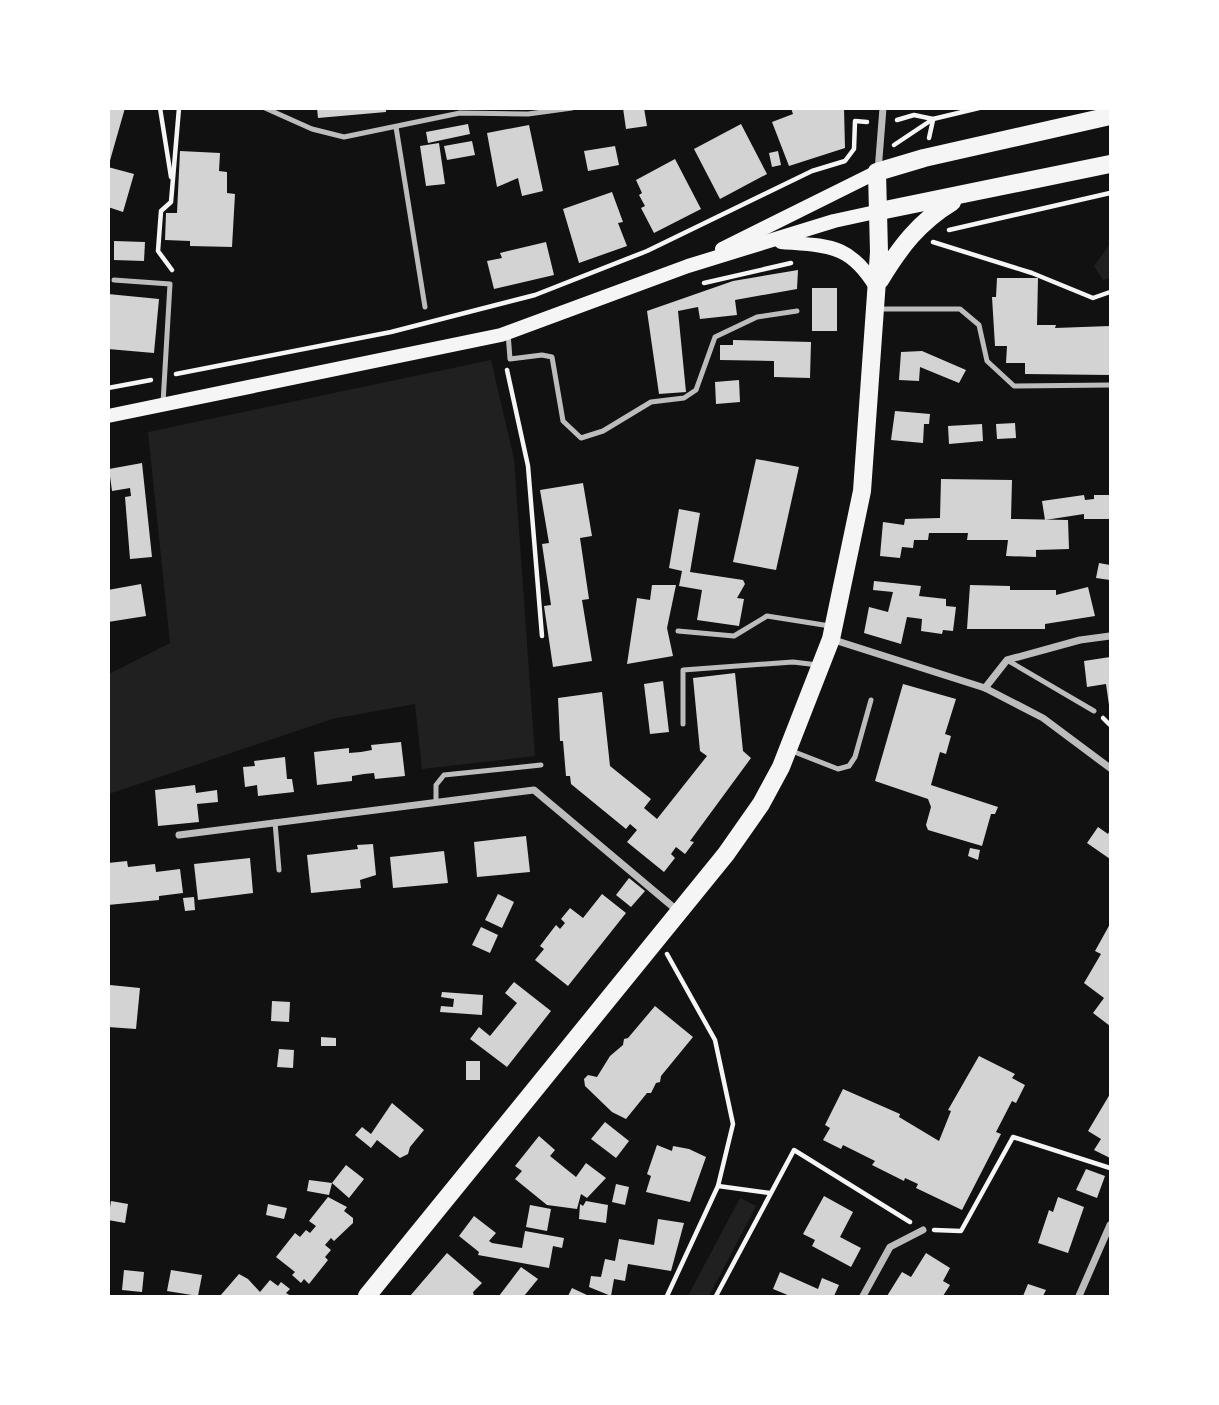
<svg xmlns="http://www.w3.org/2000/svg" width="1219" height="1405" font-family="'Noto Serif',serif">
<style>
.green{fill:#202020}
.building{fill:#d3d3d3}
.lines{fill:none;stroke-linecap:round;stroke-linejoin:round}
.path{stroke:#f5f5f5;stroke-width:4.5}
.service{stroke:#bcbcbc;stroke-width:5}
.minor{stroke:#bcbcbc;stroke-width:7}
.secondary{stroke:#f5f5f5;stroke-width:14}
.primary{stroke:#f5f5f5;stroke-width:18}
</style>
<rect width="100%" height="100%" fill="#111"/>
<g class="green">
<path d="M1110,244V278L1103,280L1094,266Z"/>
<path d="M491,360L514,459L535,756L422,769L415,704L332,719L109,794V674L170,643L148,432Z"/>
<path d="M740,1198L756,1206L709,1296H688Z"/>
</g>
<g class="building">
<path d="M108,108H125L109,164H108Z"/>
<path d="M317,108H386V112L318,118Z"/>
<path d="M623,108H644L647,126L626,129Z"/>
<path d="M791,108H844L845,148L789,166L772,122L793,114Z"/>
<path d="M468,124L470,134L428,143L426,132Z"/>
<path d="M741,124L767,174L720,199L694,149Z"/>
<path d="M529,125L543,191L522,196L518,178L497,187L487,133Z"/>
<path d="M472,141L475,155L447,160L444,146Z"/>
<path d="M439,143L445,184L426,186L420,146Z"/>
<path d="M615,146L619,165L588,171L584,151Z"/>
<path d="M180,151L220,153L219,171L227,172V193L235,194L232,247L190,246V241L165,240L166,213H177Z"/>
<path d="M778,151L781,165L772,167L769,153Z"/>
<path d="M675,159L701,209L654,233L641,208L645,206L639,195L642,193L636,180Z"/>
<path d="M108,167L134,174L123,212L108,207Z"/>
<path d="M612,192L623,222L618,223L627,246L579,263L563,209Z"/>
<path d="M114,241L145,242L144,261L114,260Z"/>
<path d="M546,242L554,275L494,289L487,261L502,258L500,253Z"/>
<path d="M798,270L797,289L735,300L737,315L700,319L698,307L678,311L686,392L659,394L647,311L733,281Z"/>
<path d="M997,278H1038L1037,325H1056L1055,328L1110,326V375L1025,374V363H1006L1007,346H995L992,297H996Z"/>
<rect x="812" y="288" width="25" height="43"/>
<path d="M108,294L159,299L154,353L108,349Z"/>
<path d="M733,340L811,342L810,378L774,377V361L720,360V345H733Z"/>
<path d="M922,351L966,370L959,383L920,367L919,381L899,380L901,352Z"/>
<path d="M739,380L740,402L716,404L715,382Z"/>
<path d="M895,411L930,414L929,424H924L923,443L891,440Z"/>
<path d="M1015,423L1016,438L997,439L996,424Z"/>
<path d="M982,424L983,441L949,444L948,426Z"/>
<path d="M756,459L799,467L776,570L733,562Z"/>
<path d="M142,463L152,557L130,559L125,497L131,496L130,488L112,491L109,469Z"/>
<path d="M941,479L1012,480L1011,519L1068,520L1069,549L1036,550V557L1006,556L1008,540H967L968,533H929L928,540H914L913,548L902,547L900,558L880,556L883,522L904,525L905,519L940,518Z"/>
<path d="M583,483L592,536L580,538L589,599L582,600L592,661L553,667L544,606L551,605L542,544L549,543L540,490Z"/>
<path d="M1084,495L1085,500L1094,499V495H1110V519H1084V514L1045,520L1042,501Z"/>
<path d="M679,509L700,513L690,572L743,580L745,584L737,598L744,599L739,626L697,620L702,590L679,586L682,571L669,568Z"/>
<path d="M1099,563L1110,565V580L1096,578Z"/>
<path d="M874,581L921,586L919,596L946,599V606L956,607L953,631L943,630L942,634L921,631L922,619L907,617L901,644L864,633L869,607L888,612L893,592L873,590Z"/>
<path d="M141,584L146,616L108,622V590Z"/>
<path d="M652,585H676L667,628L673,656L627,664L637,598L650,600Z"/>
<path d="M970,585L1010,586V590H1056V595L1088,587L1095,616L1045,624V629H967Z"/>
<path d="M1110,657V705H1109L1106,684L1087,687L1084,661Z"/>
<path d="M735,673L743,751L751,758L690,841L694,842L685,854L676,847L671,854L675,858L664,872L627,842L637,830L630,824L626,829L571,784L570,776H566L563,741H560L558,698L602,692L610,766L651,799L644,808L657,819L707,756L700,751L693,678Z"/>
<path d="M663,681L669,732L650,734L644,684Z"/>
<path d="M903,684L956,699L945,734L951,736L946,754L940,752L931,785L998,807L995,814H991L982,846L928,830L926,825L931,807L928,799L875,781Z"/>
<path d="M401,742L405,776L375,779L374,773L364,774L352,776V781L317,785L314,752L349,748V753L361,752L372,750L371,745Z"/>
<path d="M285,757L287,779H292L294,792L258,796L257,785L245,787L243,767L255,766L254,761Z"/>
<path d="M195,785L196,793L217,790L218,802L197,804L199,822L158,826L155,790Z"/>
<path d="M1098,827L1108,834L1110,830V859L1087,843Z"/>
<path d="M526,836L530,872L477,877L474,842Z"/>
<path d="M373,844L376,875L360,880L361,888L311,893L307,855L358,849L357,845Z"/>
<path d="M970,848L980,850L978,860L968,856Z"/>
<path d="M444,851L448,883L393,888L390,857Z"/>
<path d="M250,858L253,893L198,900L194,864Z"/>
<path d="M127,861L128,867L155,864L156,872L180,869L183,893L159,896V900L108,905V863Z"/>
<path d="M629,878L645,891L631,907L616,895Z"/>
<path d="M498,894L514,902L502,928L485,920Z"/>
<path d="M602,894L626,913L568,986L535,960L544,949L540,946L556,925L560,929L565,923L561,919L570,908L583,918Z"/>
<path d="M194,897L195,910L185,911L183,898Z"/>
<path d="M1110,924V1026L1093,1013L1104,998L1084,983L1101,954L1095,951Z"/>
<path d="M481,927L498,935L490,953L472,945Z"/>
<path d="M514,982L551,1011L507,1067L470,1039L479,1027L490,1036L517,1003L505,993Z"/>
<path d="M110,985L140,988L136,1029L108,1027Z"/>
<path d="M442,992L483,995L482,1015L440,1012L441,1006L453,1007L454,999L441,997Z"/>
<path d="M272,1001L290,1002L289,1022L271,1021Z"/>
<path d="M655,1006L693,1037L661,1076L660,1082L656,1083L651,1093H647L626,1119L612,1112L585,1086L584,1079L588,1075L597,1077L610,1056L623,1045L624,1039L628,1038Z"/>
<path d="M321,1037L336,1038V1046H321Z"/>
<path d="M279,1049L294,1050L293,1068L277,1067Z"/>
<path d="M979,1056L1015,1074L1012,1078L1025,1085L1016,1103L1012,1101L996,1132L1001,1134L962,1210L916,1188L918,1184L905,1178L904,1181L872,1165L875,1161L843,1145L841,1149L823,1140L830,1128L825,1125L843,1089L900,1114L899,1117L939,1141L951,1111L948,1110Z"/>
<rect x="466" y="1061" width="14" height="19"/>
<path d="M1110,1094V1158L1094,1150L1101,1139L1088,1131Z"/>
<path d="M392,1103L424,1130L410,1147L408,1154L400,1158L377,1140L371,1148L355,1135L362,1127L371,1134Z"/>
<path d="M605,1122L629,1141L616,1158L591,1139Z"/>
<path d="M539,1136L555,1150L550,1156L576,1177L586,1163L606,1178L587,1198L581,1194L577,1209L547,1205L515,1179L522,1171L515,1166Z"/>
<path d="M657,1145L672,1151L673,1146L689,1149L706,1157L690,1202L646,1192L651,1176L647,1174Z"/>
<path d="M346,1165L364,1179L349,1198L332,1183L329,1195L307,1191L309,1180L332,1183Z"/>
<path d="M1086,1169L1105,1176L1097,1198L1076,1190Z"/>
<path d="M616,1184L629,1187L625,1205L612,1202Z"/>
<path d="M824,1196L853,1212L840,1237L861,1248L851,1267L812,1246L815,1240L803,1234Z"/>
<path d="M328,1197L347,1207L344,1211L353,1218V1223L334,1241L331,1238L325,1245L331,1250L325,1257L328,1260L309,1284L304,1279L301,1283L292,1275L295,1272L276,1257L295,1233L300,1237L306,1230L310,1233L316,1226L309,1221Z"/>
<path d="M1058,1197L1084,1207L1068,1253L1038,1243L1049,1210L1053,1212Z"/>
<path d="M111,1201L128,1204L125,1223L108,1220Z"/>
<path d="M586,1201L608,1205L606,1223L579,1219L580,1204L583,1206Z"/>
<path d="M268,1204L287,1208L284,1219L266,1215Z"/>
<path d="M530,1205L551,1209L547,1231L526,1227Z"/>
<path d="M474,1216L496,1233L489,1241L492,1243L522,1248L525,1231L564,1238L562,1248L553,1246L549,1268L478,1255L479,1252L459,1236Z"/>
<path d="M658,1219L684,1223L671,1271L628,1264L625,1281L614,1279L611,1296L589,1287L591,1276L601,1277L605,1259L615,1261L619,1239L654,1245Z"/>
<path d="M447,1253L482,1283L473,1292L474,1296H410Z"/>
<path d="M926,1253L950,1268L943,1281L950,1285L943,1296H887L902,1272L911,1277Z"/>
<path d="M521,1267L538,1279L524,1296H499Z"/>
<path d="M124,1270L144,1272L142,1292L122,1290Z"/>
<path d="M171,1270L202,1275L198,1296L167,1291Z"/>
<path d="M780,1272L818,1289L822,1278L839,1285L834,1296H790L773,1289Z"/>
<path d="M239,1274L248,1279L260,1292L270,1280L278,1286L281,1282L290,1289L286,1293L291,1296H220Z"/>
<path d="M1028,1284L1046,1290L1043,1296H1023Z"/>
<path d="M572,1288L589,1296H568Z"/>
</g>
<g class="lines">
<g class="path">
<path d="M160,108L171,177"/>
<path d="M897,120L914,115L933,119"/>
<path d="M929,138L933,120"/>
<path d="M894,145L933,119L979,108"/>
<path d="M949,230L1110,193"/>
<path d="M933,242L1032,273L1093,298L1110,292"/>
<path d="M172,270L158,251L161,211L171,202L179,108"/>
<path d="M704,283L791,263"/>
<path d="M507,370L528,466L542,636"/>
<path d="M176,374L391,332L535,295L647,251L812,171L845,161L854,149L855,121L867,122"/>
<path d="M108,388L151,380"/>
<path d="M1103,718L1110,725"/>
<path d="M718,1186L770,1193"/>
<path d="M934,1230L961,1231L1013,1137L1110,1168"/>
<path d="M667,1296L718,1186L733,1124L715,1040L667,954"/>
<path d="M716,1296L794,1150L910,1222"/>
</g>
<g class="service">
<path d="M265,108L312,129L344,137L460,113L528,114L572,108"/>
<path d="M396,127L425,307"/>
<path d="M114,280L170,284L163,403"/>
<path d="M878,309H960L979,325L987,361L1014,386L1110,385"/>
<path d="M508,333L510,359L542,355L552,357L563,421L581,438L603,431L651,402L684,398L696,390L715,337L757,317L797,311"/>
<path d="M678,631L734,636L767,616L830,626"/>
<path d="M1007,660L1094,711"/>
<path d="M683,724V670L793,662L818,665"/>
<path d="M792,751L838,769L849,766L855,757L871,700"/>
<path d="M436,801V785L444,775L541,765"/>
<path d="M275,822L279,870"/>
</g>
<g class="minor">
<path d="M878,171L883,108"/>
<path d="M831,639L985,688L1043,718L1110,768"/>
<path d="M985,688L1007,660L1080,640L1110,636"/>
<path d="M179,835L534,790L679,912"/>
<path d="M863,1296L890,1247L923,1230"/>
<path d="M1079,1296L1110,1225"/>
</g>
<g class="secondary">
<path d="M781,242C829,246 850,244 876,287"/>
<path d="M722,249L877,172"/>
<path d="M108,416L501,335L688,266L834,221L880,211"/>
</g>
<g class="primary">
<path d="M880,211L1110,164"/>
<path d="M880,280C900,247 919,222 952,202"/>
<path d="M367,1296L726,854L761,804L781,767L831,639L862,491L879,252L877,172L924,158L1110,116"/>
</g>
</g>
<rect width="1219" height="1405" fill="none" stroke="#ffffff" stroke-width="220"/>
</svg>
